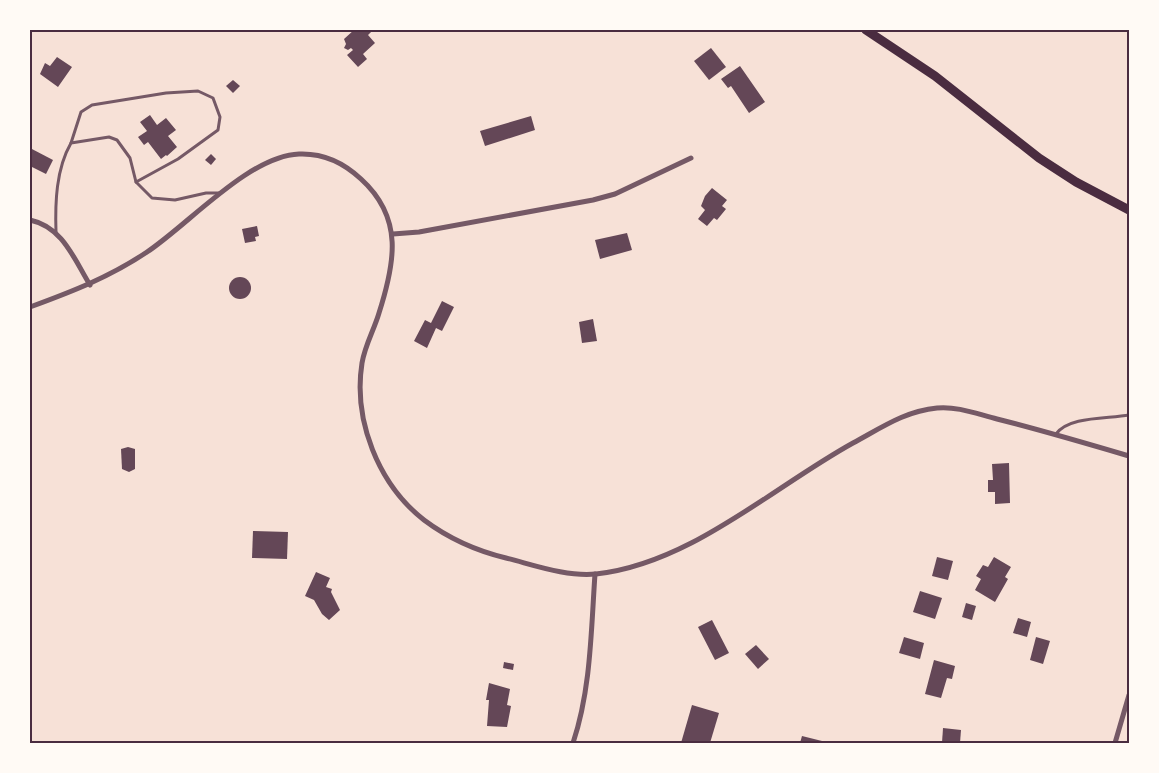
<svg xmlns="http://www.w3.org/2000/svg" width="1159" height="773" font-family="'Source Sans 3',sans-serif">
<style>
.building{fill:#644757}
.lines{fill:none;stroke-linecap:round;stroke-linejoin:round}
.service{stroke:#755966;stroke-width:3}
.minor{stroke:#755966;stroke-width:5}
.secondary{stroke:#4a2c40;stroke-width:9}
.neatline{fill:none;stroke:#4a2c40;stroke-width:2}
</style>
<rect width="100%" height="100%" fill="#f7e1d7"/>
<g class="building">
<path d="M354,30H373L368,35L375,43L363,54L367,59L358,67L347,55L353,50L351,48L348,50L344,48L346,44L344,39Z"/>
<path d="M711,48L726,67L709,80L694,61Z"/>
<path d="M57,57L72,67L58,87L40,74L45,63L50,66Z"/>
<path d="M740,66L765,102L749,113L731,86L728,88L721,79Z"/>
<path d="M233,80L240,86L233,93L226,86Z"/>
<path d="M150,115L157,125L166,118L176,130L168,136L177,147L167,156L166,155L161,159L148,142L144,145L138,137L147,131L140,122Z"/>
<path d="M531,116L535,130L485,146L480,131Z"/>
<path d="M30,148L53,160L46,174L30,166Z"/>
<path d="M211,154L216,159L211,165L205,160Z"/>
<path d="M712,188L727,200L722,206L726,209L717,220L714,218L707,226L698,219L705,210L701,206L705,196Z"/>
<path d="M257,226L259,236L255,237L256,241L245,243L242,229Z"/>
<path d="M627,233L632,250L600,259L595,240Z"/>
<circle cx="240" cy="288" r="11"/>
<path d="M442,301L454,307L442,331L436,328L427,348L414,341L425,320L431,323Z"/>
<path d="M593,319L597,341L582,343L579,322Z"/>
<path d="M128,447L135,449V469L129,472L122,469L121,449Z"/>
<path d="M1009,463L1010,503L995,504V492H988V480H993L992,464Z"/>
<path d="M253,531L288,532L287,559L252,558Z"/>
<path d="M937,557L953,561L948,580L932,576Z"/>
<path d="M994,557L1011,567L1005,577L1008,579L995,602L975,590L981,579L976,576L983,565L988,567Z"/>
<path d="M316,572L330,578L326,587L332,589L331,592L340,610L329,620L322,614L314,600L305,596Z"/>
<path d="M920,591L942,598L935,619L913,612Z"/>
<path d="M966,603L976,606L972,620L962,617Z"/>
<path d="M1018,618L1031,622L1027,637L1013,633Z"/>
<path d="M712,620L729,653L715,660L698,627Z"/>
<path d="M904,637L924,643L920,659L899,653Z"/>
<path d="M1036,637L1050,641L1043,664L1030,660Z"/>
<path d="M756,645L769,659L758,669L745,654Z"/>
<path d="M934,660L955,666L952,679L947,678L941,698L925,694Z"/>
<path d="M504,662L514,664L513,670L503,668Z"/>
<path d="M489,683L510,689L507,705L511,706L507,727L487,726L489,700H486Z"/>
<path d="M692,705L719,713L710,743H681Z"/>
<path d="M943,728L961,730L960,743H942Z"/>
<path d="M802,736L826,742L825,743H800Z"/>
</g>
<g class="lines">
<g class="service">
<path d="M71,143L81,112L92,105L166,93L198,91L213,98L220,117L218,130L178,159L136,182"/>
<path d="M56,232C55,203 56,169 71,143L109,137L117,140L130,158L136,182L152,198L175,200L206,193H219"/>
<path d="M1056,434C1069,416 1107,419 1129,415"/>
</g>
<g class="minor">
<path d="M30,220C63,227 74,259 90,285"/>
<path d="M393,234L419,232L593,200L615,194L691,158"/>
<path d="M30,307C71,292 110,277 147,252C189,224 249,156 299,154C323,153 344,163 361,179C404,218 395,263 379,313C374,330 365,345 362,363C353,420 378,484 424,520C448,538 477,551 506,558C534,565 567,577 596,574C690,564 773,487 853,443C881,428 905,411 937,408C957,406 977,414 997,419C1041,430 1085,443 1129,456"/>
<path d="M573,743C591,689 591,631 595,574"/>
<path d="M1115,743L1129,695"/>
</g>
<path class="secondary" d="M866,30L935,76L1039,158L1076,182L1129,210"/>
</g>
<rect width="1159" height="773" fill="none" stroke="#fffaf5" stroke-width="62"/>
<rect x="31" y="31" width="1097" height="711" class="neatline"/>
</svg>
